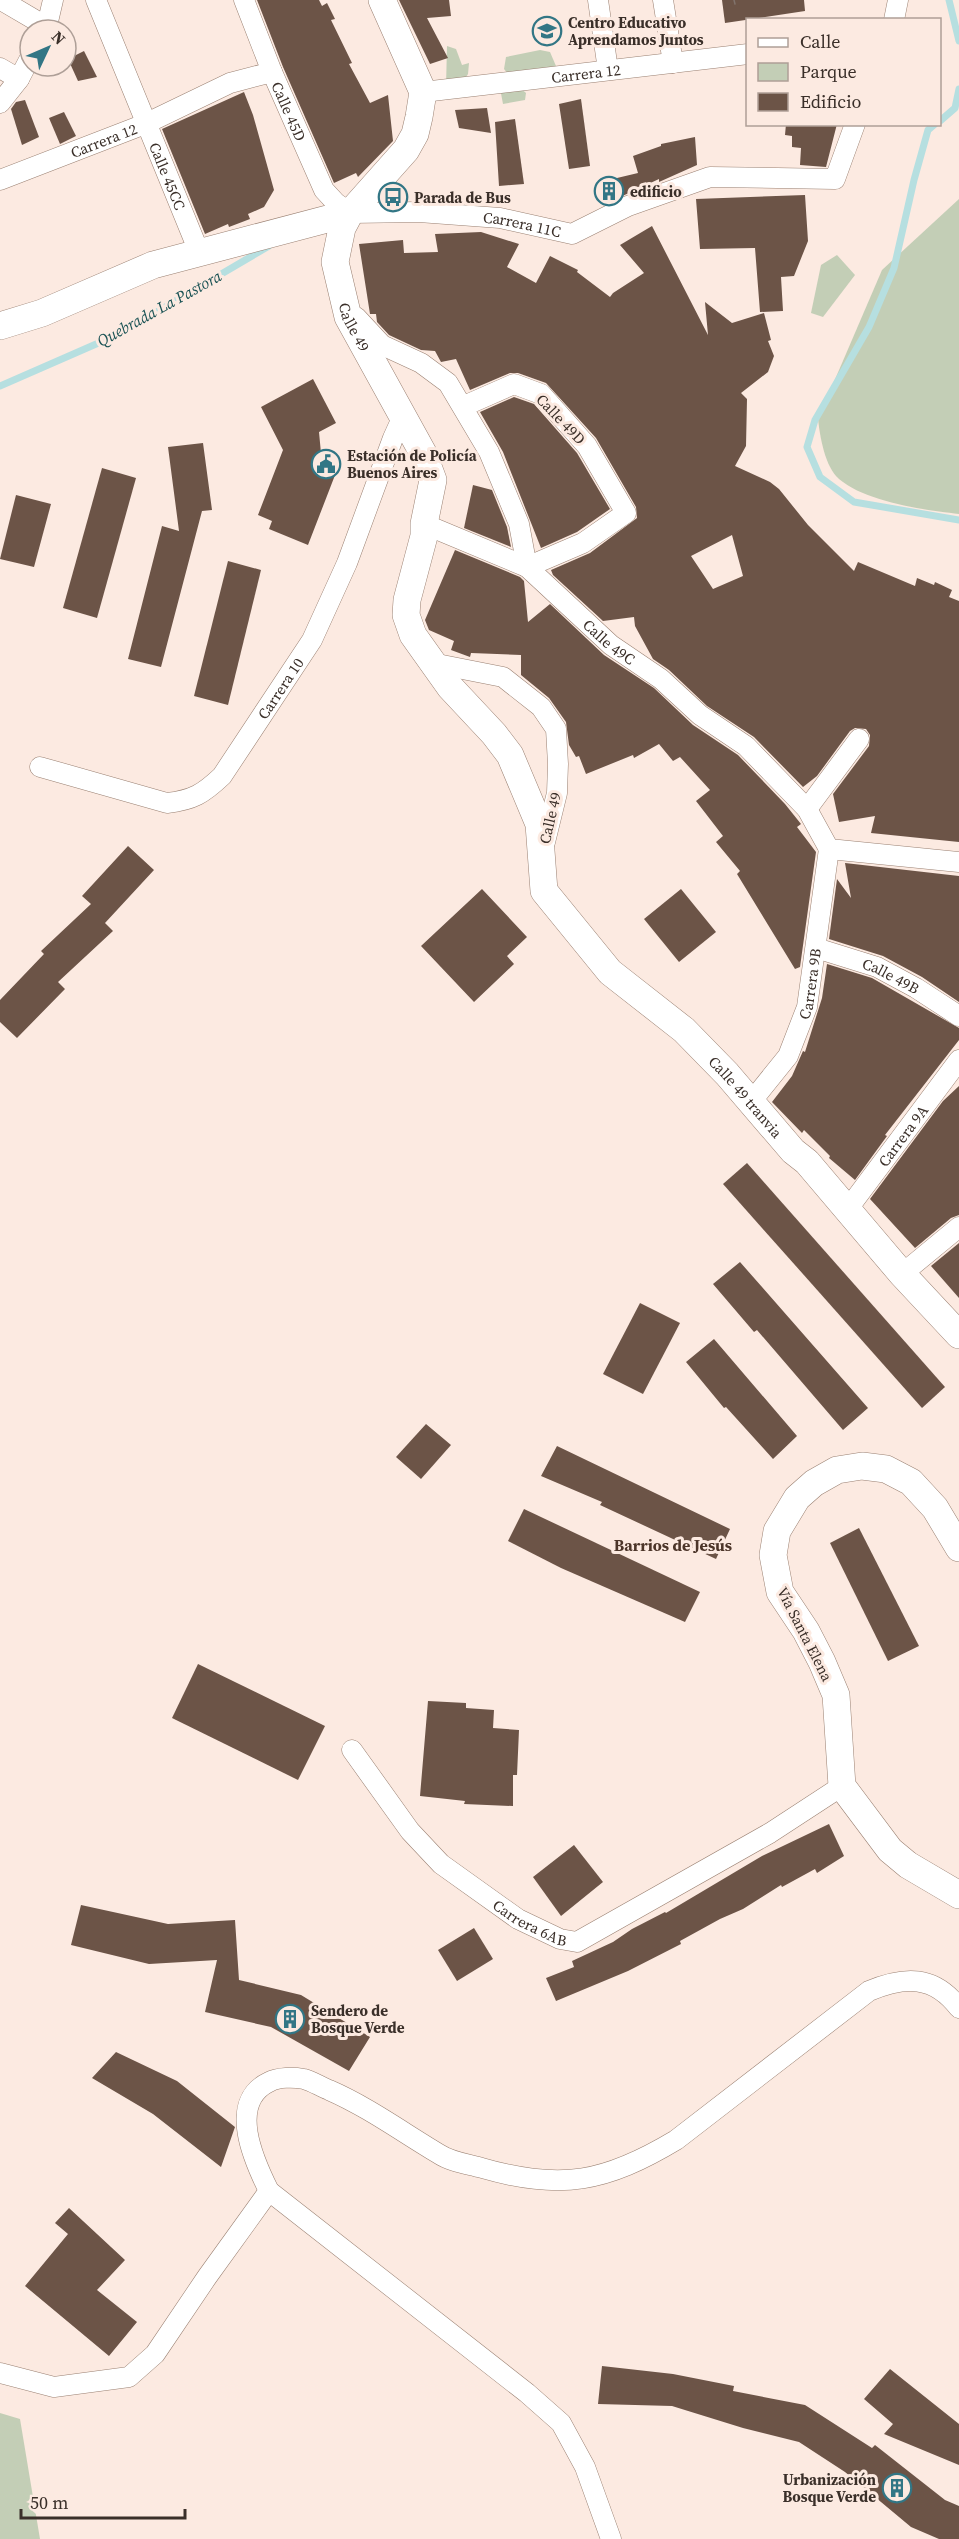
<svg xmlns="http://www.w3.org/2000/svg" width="959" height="2539" font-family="'Source Serif 4',serif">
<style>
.green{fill:#c3ceb6}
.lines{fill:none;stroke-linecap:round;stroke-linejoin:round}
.stream{stroke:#b6dfe0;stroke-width:7}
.building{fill:#6c5447;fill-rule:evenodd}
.street-casing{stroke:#9a8072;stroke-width:21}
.secondary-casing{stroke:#9a8072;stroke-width:28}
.street{stroke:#fff;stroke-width:20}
.secondary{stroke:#fff;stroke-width:27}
.tram{stroke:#81736c;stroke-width:1.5}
.labels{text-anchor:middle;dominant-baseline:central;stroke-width:6;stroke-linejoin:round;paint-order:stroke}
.poi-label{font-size:15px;font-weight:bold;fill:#3a2f29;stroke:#fceae1;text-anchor:start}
.street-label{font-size:15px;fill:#3a2f29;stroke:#fceae1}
.water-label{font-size:16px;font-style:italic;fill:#185153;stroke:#fceae1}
.neighbourhood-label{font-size:16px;font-weight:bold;fill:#4c3529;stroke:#fceae1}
</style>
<rect width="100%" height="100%" fill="#fceae1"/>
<g class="green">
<path d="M447,46L456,49L462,65L469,63L468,74L461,85L446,87Z"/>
<path d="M540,50L550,52L556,66L550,76L514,81L504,69L506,57Z"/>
<path d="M518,86L526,93L525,100L503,104L500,88Z"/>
<path d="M959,199V514C924,510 866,502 839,479C825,467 820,437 818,419L882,270Z"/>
<path d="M837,255L855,275L823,317L811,313L821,265Z"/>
<path d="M0,2413L20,2419L40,2539H0Z"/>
</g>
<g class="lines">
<g class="stream">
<path d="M949,0L959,41"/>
<path d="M940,121L955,108L959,89"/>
<path d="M935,124L928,130L914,180L894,268L869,327L815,420L807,447L820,477L854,502L959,520"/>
<path d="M0,386L119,334L269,246"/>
</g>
</g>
<g class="building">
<path d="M257,0H319L322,6L327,3L335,19L331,20L352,63L349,64L370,103L388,95L393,141L358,177L356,173L334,183L283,67Z"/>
<path d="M399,0H449L451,16L427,18L448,58L430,64Z"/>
<path d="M722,0H804L805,11L725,23Z"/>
<path d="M84,51L97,77L78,81L68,59Z"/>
<path d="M244,92L253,115L274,190L264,207L248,214L250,219L229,227L228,224L205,234L162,129Z"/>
<path d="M581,99L590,166L569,169L559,104Z"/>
<path d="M25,100L39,137L22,145L11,109L16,102Z"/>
<path d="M487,108L491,133L459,128L455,110Z"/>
<path d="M64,112L76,136L60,144L49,118Z"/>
<path d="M515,119L524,184L499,186L495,122Z"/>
<path d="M786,124H837L826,167L800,165L801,148L792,147V136L785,135Z"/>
<path d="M695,137L697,165L659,182V179L603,205L596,183L638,173L633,156L661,146V144Z"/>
<path d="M805,195L808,241L794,276L781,277L783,311L760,312L755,248L700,249L696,199Z"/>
<path d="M652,226L708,335L705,302L732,323L764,313L771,340L768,341L774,356L768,372L741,393L747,399L746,446L735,466L770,482L779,489L808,525L854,571L858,562L915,586L917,578L934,585L935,582L952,590L949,597L959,601V842L871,833L875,816L839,822L833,794L869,746L870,735L866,729L855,728L850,731L817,776L803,787L754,737L707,706L669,670L653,659L635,626L634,617L603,621L553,575L551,570L590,553L637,518L636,507L596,438L546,383L518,373H510L470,390L456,359L441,362L435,351L421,350L389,335L377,322L376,314H370L359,244L403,240L404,253L438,252L435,234L481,232L519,244L507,267L536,283L550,256L578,270L577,272L610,297L613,293L644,273L620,245ZM732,535L743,576L713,589L691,556Z"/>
<path d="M313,379L336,423L319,432L322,464L337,470L308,545L269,529L272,521L258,515L283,450L261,407Z"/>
<path d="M514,397L534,404L577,453L610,509L577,532L541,548L503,452L480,412Z"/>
<path d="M203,443L212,510L202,511L161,667L128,659L162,526L179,531L168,447Z"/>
<path d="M102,468L136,478L97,618L63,608Z"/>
<path d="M473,485L492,490L507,527L511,547L464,528Z"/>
<path d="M16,495L51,504L34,567L0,559Z"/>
<path d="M455,550L520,577L524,581L528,622L550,604L604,655L654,688L693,725L738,755L785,804L801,824L797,827L816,852L800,967L795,969L737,874L740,871L716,842L723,836L696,801L710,790L680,757L673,761L659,744L634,758L633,755L586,774L579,756L576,757L569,745L566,722L549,698L521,675V655L471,653L470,657L451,650L454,641L429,630L425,620Z"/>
<path d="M228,561L261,570L228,705L194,696Z"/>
<path d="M128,846L154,870L105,923L113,931L58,982L65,989L17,1038L0,1022V1000L44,954L41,951L91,904L82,896Z"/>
<path d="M845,863L959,876V1002L922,977L883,956L829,939L837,879L851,898Z"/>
<path d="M482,889L527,937L507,956L514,964L474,1002L421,946Z"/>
<path d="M681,889L716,932L679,962L644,919Z"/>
<path d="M827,964L872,978L959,1028V1040L885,1135L887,1136L855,1180L829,1158L830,1156L804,1130L802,1133L772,1102L792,1076L803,1051L805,1052L822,998Z"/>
<path d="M959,1086V1215L951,1218L915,1248L870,1199L943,1101Z"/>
<path d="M747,1163L945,1387L922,1408L723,1184Z"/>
<path d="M959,1243V1298L931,1266Z"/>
<path d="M740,1262L868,1408L843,1430L757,1330L754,1332L713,1284Z"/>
<path d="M640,1303L680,1323L643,1394L603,1374Z"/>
<path d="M714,1339L797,1436L773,1459L726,1407L724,1408L686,1362Z"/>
<path d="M426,1424L451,1445L421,1479L396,1457Z"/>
<path d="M557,1446L730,1529L716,1559L600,1505L602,1502L541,1476Z"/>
<path d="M524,1509L700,1592L685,1622L561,1568L508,1541Z"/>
<path d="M859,1528L919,1646L888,1661L830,1543Z"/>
<path d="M198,1664L325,1726L298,1780L172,1718Z"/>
<path d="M428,1701L466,1703V1708L494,1710L493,1728L519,1730L517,1775H513V1806L464,1804L465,1801L420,1796Z"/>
<path d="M829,1824L844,1856L817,1873L815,1869L782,1887L781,1885L743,1909L720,1919L680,1941L681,1944L628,1971L556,2001L546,1978L574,1967L572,1961L613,1942L632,1929L665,1912L666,1913L762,1856Z"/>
<path d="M574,1845L603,1882L561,1916L533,1877Z"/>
<path d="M81,1905L168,1924L235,1920L239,1980L301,1995L370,2037L349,2071L271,2027L205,2012L217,1960L149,1964L71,1945Z"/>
<path d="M474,1928L493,1959L457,1981L438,1950Z"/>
<path d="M116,2052L177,2081L235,2127L221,2167L153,2114L92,2078Z"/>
<path d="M69,2208L125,2260L97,2290L137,2322L109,2356L25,2286L68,2234L55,2223Z"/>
<path d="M602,2366L673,2374L734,2386L733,2391L805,2405L872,2448L875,2445L945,2500L959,2506V2539H939L911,2527L845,2472L799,2442L743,2428L672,2406L598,2404Z"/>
<path d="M890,2369L959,2424V2465L884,2434L893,2424L864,2399Z"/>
</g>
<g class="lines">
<g class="street-casing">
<g id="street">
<path d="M1,0L47,27"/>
<path id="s1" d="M96,0L199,252"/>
<path id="s2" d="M244,0L272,72L324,190L336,203L350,213L419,212L500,218L572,234L628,206L710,177L835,179L855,124"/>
<path d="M598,0L608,70"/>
<path d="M663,0L673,63"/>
<path d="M894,20L898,0"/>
<path d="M46,30L53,0"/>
<path d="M0,68L19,79"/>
<path id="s3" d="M423,92L748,54"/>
<path d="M0,103L19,79L30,58"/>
<path id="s4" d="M0,180L145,124L230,83L272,72"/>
<path id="s5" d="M356,317L382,345L421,363L448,383L489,452L519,524L527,567L611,645L661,679L700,715L746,746L807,809L829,849L959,862"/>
<path d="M424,524L527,567L583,543L626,513L587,446L541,394L514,384L464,406"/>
<path d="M432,663L503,677L541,707L556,729L558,764L557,793L545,842"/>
<path id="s6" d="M40,767L167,803C193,800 203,794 222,776L312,640L347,563L393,438L403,416"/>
<path d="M807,809L859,739"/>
<path id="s7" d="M816,948L877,967L916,988L959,1016"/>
<path id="s8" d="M751,1102L788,1056L807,1007L829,849"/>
<path id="s9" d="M847,1210L959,1060"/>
<path d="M902,1274L959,1227"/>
<path id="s10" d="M352,1750L410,1831L441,1864L518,1919L560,1939L577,1942L770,1833L842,1786"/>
<path d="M0,2373L54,2387L129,2377L155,2354L207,2277L269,2191"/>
<path d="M611,2539L585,2467L561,2423L527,2393L269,2191C254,2161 227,2102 269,2082C278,2077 293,2077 304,2079C312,2081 321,2087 329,2090C368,2107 402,2132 439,2154C451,2162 468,2164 482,2168C561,2191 606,2182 676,2140L869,1991C905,1976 934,1975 959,2008"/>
</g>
</g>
<g class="secondary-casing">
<g id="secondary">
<path id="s11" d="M382,0L423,92L419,117L415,134L406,150L350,213L342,228L335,262L348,317L423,453L433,480L424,524V536L407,600L406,615L413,635L450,687L494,734L510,755L539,824L544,891L610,972L684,1030L727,1074L793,1151L807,1162L902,1274L959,1335"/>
<path d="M0,326L42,313L153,265L350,213"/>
<path d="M959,1548L935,1508L911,1482L886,1469L862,1466L837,1470L814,1483L797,1498L777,1531L773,1555L780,1592L806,1631L822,1662L836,1695L842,1786L890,1850L908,1865L959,1895"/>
</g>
</g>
<use href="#street" class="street"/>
<use href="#secondary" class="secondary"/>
<path class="tram" d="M734,0L735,4"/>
</g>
<defs>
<g id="school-ring" transform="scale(1.5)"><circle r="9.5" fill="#fceae1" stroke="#327685" stroke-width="1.5"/><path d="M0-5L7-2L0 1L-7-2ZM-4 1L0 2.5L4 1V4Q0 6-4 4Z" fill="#327685"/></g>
<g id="building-ring" transform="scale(1.5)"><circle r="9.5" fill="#fceae1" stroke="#327685" stroke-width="1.5"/><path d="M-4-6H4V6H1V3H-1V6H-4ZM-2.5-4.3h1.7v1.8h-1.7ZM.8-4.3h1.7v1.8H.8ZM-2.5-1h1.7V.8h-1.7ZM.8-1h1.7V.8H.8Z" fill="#327685"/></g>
<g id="bus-ring" transform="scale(1.5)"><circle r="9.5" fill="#fceae1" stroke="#327685" stroke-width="1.5"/><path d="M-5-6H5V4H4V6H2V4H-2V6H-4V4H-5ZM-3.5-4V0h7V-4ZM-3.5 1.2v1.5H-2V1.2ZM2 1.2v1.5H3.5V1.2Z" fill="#327685"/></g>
<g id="civic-ring" transform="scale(1.5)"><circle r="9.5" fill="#fceae1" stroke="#327685" stroke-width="1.5"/><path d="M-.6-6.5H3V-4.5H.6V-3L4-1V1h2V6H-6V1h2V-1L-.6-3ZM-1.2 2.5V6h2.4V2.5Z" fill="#327685"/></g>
</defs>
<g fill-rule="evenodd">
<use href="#school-ring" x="547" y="31"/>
<use href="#building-ring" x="609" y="191"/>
<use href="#bus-ring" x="393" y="197"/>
<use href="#civic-ring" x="326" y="464"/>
<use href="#building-ring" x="290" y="2019"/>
<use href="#building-ring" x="897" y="2488"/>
</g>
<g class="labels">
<g class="poi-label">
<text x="568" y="22">Centro Educativo<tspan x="568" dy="17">Aprendamos Juntos</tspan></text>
<text x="630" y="191">edificio</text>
<text x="414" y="197">Parada de Bus</text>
<text x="347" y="455">Estación de Policía<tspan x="347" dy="17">Buenos Aires</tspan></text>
<text x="311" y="2010">Sendero de<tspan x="311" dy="17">Bosque Verde</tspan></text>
<text x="876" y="2479" text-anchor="end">Urbanización<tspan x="876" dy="17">Bosque Verde</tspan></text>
</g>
<g class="street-label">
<text stroke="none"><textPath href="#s3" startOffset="164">Carrera 12</textPath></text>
<text stroke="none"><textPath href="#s2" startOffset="120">Calle 45D</textPath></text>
<text stroke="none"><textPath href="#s4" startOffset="111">Carrera 12</textPath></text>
<text stroke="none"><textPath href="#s1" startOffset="190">Calle 45CC</textPath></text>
<text stroke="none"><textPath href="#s2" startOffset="414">Carrera 11C</textPath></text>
<text stroke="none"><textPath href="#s11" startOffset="366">Calle 49</textPath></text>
<text transform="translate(561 419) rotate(46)">Calle 49D</text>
<text stroke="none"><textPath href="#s5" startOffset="428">Calle 49C</textPath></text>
<text stroke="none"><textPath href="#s6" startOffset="300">Carrera 10</textPath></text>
<text transform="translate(550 818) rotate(-77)">Calle 49</text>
<text stroke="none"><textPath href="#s7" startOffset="80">Calle 49B</textPath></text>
<text stroke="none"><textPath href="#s8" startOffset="135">Carrera 9B</textPath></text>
<text stroke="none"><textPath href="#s11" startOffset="1284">Calle 49 tranvia</textPath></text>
<text stroke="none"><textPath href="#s9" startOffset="93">Carrera 9A</textPath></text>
<text transform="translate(805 1634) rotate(63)">Vía Santa Elena</text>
<text stroke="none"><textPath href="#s10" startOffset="252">Carrera 6AB</textPath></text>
</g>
<g class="water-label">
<text transform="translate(159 308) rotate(-29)">Quebrada La Pastora</text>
</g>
<g class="neighbourhood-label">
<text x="673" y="1545">Barrios de Jesús</text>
</g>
</g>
<rect x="746" y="18" width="195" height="108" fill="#fceae1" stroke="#ae9f97" stroke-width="1.5"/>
<rect x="758" y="38" width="30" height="9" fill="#ffffff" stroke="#ae9f97" stroke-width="1.5"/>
<text x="800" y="48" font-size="18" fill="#3a2f29">Calle</text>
<rect x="758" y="63" width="30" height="18" fill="#c3ceb6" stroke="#ae9f97" stroke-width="1.5"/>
<text x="800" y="78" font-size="18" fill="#3a2f29">Parque</text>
<rect x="758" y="93" width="30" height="18" fill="#6c5447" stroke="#ae9f97" stroke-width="1.5"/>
<text x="800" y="108" font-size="18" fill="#3a2f29">Edificio</text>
<g transform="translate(48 48) rotate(46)"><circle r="28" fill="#fceae1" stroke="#ae9f97" stroke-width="1.5"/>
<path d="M0-4.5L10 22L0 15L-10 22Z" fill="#327685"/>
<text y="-9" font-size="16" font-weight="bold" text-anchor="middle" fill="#3a2f29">N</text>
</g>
<path d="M21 2509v9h164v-9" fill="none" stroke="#3a2f29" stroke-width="3"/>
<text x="30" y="2509" font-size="18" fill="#3a2f29" stroke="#fceae1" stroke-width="4.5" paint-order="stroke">50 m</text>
</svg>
